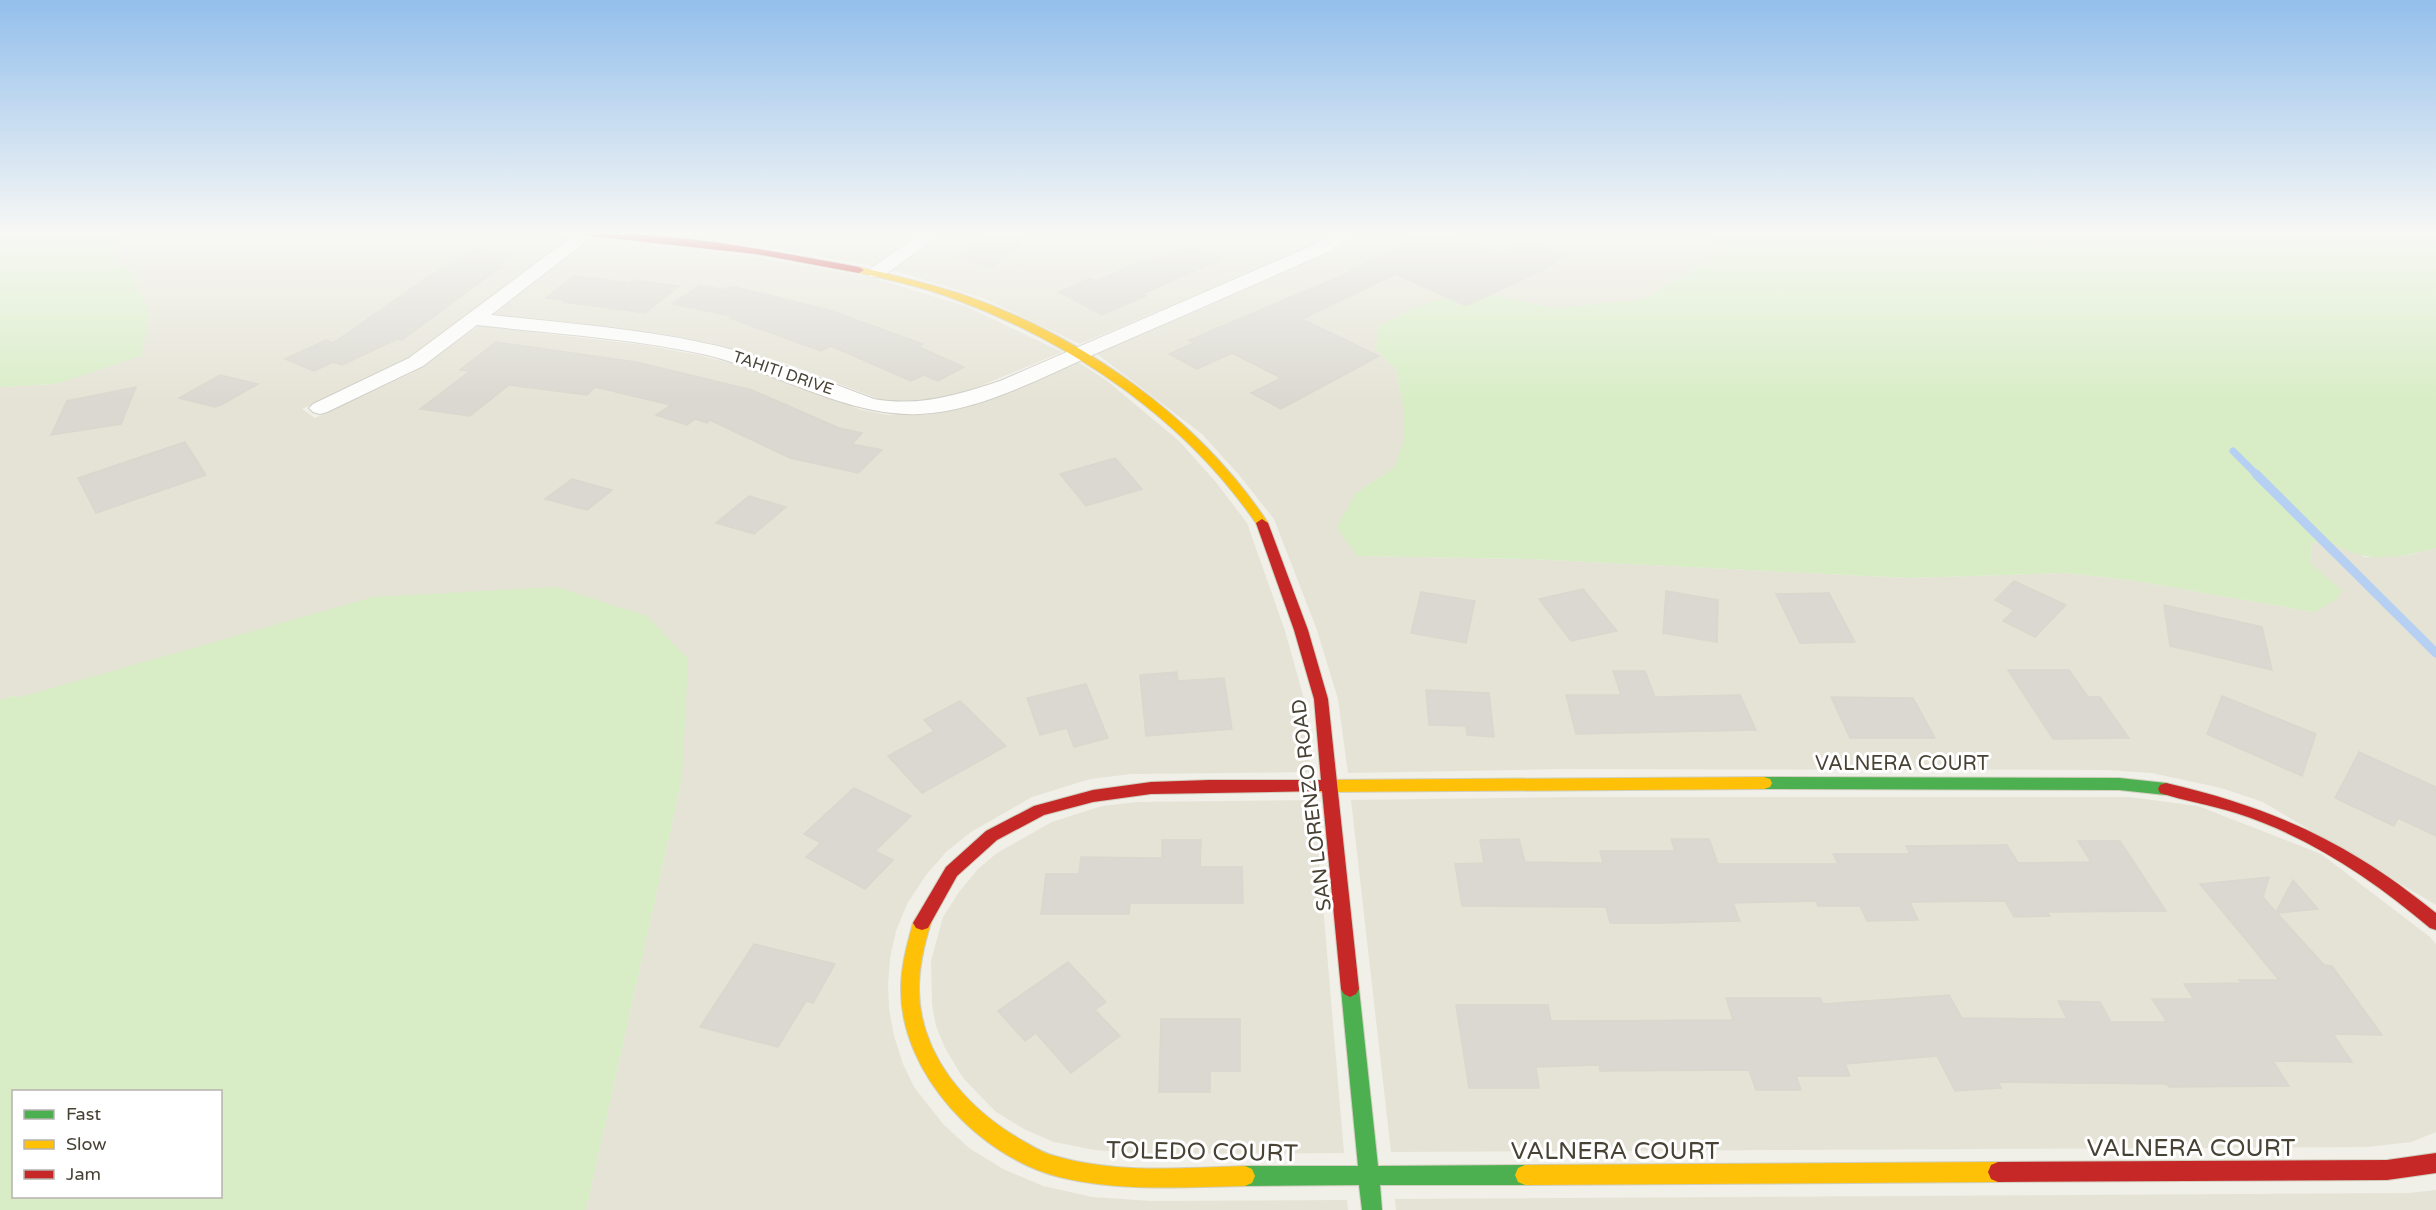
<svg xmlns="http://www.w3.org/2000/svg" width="2436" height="1210" font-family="'Varela Round',sans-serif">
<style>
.residential{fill:#e5e3d5}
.green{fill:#d8edc6;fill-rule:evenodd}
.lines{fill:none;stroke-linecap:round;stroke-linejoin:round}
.stream-far1{stroke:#b5d0f2;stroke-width:7}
.stream{stroke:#b5d0f2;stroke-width:9}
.building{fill:#dad8d0;stroke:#d9d7ce;stroke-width:1.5}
.street-casing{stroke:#cecdc6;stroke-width:2}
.fast-casing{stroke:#d0cebe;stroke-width:2}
.slow-casing{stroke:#d0cebe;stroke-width:2}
.jam-casing{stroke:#d0cebe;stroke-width:2}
.street{fill:#fdfdfc;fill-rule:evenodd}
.fast{fill:#4caf50;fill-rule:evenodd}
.slow{fill:#ffc107;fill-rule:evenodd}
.jam{fill:#c62828;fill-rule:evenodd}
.labels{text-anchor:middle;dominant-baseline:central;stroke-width:6;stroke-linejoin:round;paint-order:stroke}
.far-street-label{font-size:16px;fill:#474234;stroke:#fff}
.street-label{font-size:20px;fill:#474234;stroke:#fff}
.near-street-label{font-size:24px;fill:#474234;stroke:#fff}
</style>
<rect width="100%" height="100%" fill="#f0efe8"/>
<g class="residential">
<path d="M121,232H530L572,236L406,360L302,409L315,418L412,373L479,326L644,345L699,355L745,367L800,385L861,410L888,415H924L964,408L999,397L1078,362L1106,380L1179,441L1215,481L1247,523L1285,631L1304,699L1311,772L1131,774L1090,779L1032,797L971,832L947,851L926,875L907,904L896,931L890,958L888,984L889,1009L894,1036L903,1064L914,1087L943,1124L969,1148L1003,1169L1043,1186L1092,1197L1151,1201L1347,1200L1348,1210H586L682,779L12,696L0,700V387L56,384L135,277L117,259L122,246Z"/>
<path d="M632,232H922L873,266L760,246Z"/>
<path d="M947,232H1333L1313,245L1080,344L983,298L892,270Z"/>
<path d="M1358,232H1698L1704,234L1719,254L1663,286L1651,296L1637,300L1555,308L1471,291L1376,350L1396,369L1403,405V443L1395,467L1355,494L1357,556L1529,559L1907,578L2066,573L2130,580L2314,612L2310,563L2312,543L2326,541L2365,557L2410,555L2436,548V905L2263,802L2221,788L2152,773L2107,770L1561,769L1348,773L1338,699L1317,630L1274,519L1240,476L1202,434L1097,354L1331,252L1344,245Z"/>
<path d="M592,238L751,256L870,277L968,307L1062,352L966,392L938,399L893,401L876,398L788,364L711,343L654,333L493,315Z"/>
<path d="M1573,797H2129L2198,806L2321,854L2430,937L2436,944V1132L2411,1142L2367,1147L1391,1152L1351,800Z"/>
<path d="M1314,800L1344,1153L1148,1154L1095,1150L1054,1142L1024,1129L996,1112L963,1078L945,1048L936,1026L932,1004L931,961L943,917L959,892L978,869L997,853L1052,822L1102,806L1138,802Z"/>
<path d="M2436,1190V1210H1396L1395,1199L2409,1193Z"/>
</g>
<g class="green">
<path d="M0,232H121L122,246L117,259L135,277L150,315L141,356L56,384L0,387Z"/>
<path d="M1698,232H2436V548C2414,554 2390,560 2366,556C2345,554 2337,540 2312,543L2310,563L2342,590L2336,600L2314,612L2130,580L2066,573L1907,578L1529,559L1357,556L1337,527L1355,494L1395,467L1403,443V405L1396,369L1376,350L1378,326L1420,305L1471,291L1555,308L1637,300L1651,296L1663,286L1719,254L1704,234Z"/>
<path d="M556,587L647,616L688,659L682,779L586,1210H0V700L12,696L20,697L373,597ZM14,1092H220V1196H14Z"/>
</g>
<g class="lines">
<path class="stream-far1" d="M2233,451L2257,475"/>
<path class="stream" d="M2256,474L2436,653"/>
</g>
<g class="building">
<path d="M993,232H1032L1015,245L1022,246L992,267L955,258Z"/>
<path d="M1420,232H1436L1502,253L1527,240L1567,256L1552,263L1555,264L1466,306L1396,274L1302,319L1379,356L1281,409L1251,393L1281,378L1232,353L1197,369L1169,354L1194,343L1189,340L1334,279L1393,250Z"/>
<path d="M1192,246L1221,259L1142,294L1146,296L1102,315L1059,292L1091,278L1096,281L1145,260L1149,262Z"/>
<path d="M475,249L515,253L496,266H502L402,340L397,339L342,365L333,362L314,371L285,359L326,340L333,343L431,275Z"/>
<path d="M574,276L629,283L633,280L679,286L645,313L563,302L566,300L546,298Z"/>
<path d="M700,285L725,290L731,286L829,310L923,344L919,347L964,367L938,381L924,375L911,381L831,346L821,351L730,318L732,316L672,304Z"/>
<path d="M496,342L636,362L752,390L839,428L862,433L852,444L882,450L858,473L790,458L710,420L707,423L695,419L687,425L656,415L671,405L595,387L587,395L509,385L470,416L420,409L470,371L460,370Z"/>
<path d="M220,375L258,384L221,405L215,407L179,398Z"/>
<path d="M136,387L121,424L51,435L67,401Z"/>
<path d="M185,442L206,475L96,513L78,478Z"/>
<path d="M1115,458L1142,489L1086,506L1060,474Z"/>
<path d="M572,479L612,490L587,510L545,499Z"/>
<path d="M749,496L786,507L754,534L716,523Z"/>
<path d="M2014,581L2066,605L2035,637L2003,621L2014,610L1995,600Z"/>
<path d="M1583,589L1617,631L1571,641L1539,599Z"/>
<path d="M1666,591L1718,600L1717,642L1663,633Z"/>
<path d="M1421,592L1475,601L1466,643L1411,633Z"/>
<path d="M1829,593L1855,642L1800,643L1776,594Z"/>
<path d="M2164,605L2262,627L2272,670L2170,646Z"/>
<path d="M2008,670H2069L2088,697H2100L2129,738L2053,739Z"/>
<path d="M1613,671H1645L1655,697L1740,695L1756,730L1576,734L1566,695H1621Z"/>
<path d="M1177,672L1178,681L1224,678L1232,729L1146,736L1140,675Z"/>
<path d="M1086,684L1108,738L1074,747L1067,728L1040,735L1027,698Z"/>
<path d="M1426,690L1489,693L1494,737L1467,735L1466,726L1429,725Z"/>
<path d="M2222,696L2316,734L2302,776L2207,734Z"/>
<path d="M1831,697L1913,698L1935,738H1850Z"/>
<path d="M960,701L1006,746L922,793L888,756L934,731L924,720Z"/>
<path d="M2359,752L2436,787V836L2398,818L2394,826L2335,798Z"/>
<path d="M854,788L911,816L875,851L893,860L865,889L806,857L821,843L804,834Z"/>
<path d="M1519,839L1525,862L1603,863L1600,851H1675L1671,839H1709L1718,864H1838L1833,854H1910L1906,846L2007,845L2018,863L2091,862L2078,841H2120L2166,911L2047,912L2050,916L2014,917L2005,901L1910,902L1918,920L1867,921L1860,906H1818L1816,901L1733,903L1740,921L1661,923H1610L1606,907L1462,906L1455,864L1484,863L1480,840Z"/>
<path d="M1162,840H1201L1200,867H1242L1243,903H1130L1129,914H1041L1046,874H1079L1081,857L1156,858L1157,862V858H1162Z"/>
<path d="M2269,877L2263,897L2276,912L2293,880L2318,909L2277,913L2324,965L2332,966L2382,1035L2333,1034L2352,1062L2273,1061L2289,1086L2169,1087L2167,1084L1998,1082L2001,1088L1955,1091L1937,1056L1845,1064L1850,1076H1796L1801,1090H1756L1749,1070L1600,1071L1599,1065L1536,1067L1539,1088H1469L1456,1005H1548L1551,1021L1733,1020L1726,998H1820L1823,1004L1949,995L1962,1018L2067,1019L2058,1001L2100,1002L2111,1022H2167L2152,999H2194L2184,984L2242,983L2239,980H2279L2200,884Z"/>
<path d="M754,944L835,964L813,1003L806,1001L778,1047L700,1027Z"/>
<path d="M1068,962L1106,1002L1095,1010L1120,1036L1071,1073L1036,1033L1025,1041L998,1011Z"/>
<path d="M1161,1019H1240V1071H1210V1092H1159Z"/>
</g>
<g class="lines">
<g class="street-casing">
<g id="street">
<path d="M578,232L597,233L491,315C562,323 634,328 704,343C763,355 818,378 874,399C919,407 958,395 1000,381L1316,244L1333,232H1353L1328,252C1251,286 1173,320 1095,354C1040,378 981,411 920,414C850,418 776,372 707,355C632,338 554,334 477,325L423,366L327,412L320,414L313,412L309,408L313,404L409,358Z"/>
<path d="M923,232H943L882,277H870L867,273L870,269Z"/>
</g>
</g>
<g class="fast-casing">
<g id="fast">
<path d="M1764,777L2119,778L2166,783L2172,785L2174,789L2172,793L2166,795L2119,790L1764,789L1758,787L1756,783L1758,779Z"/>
<path d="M1350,981L1356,984L1359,989L1378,1166L1525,1165L1532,1168L1535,1175L1532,1182L1525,1185H1380L1382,1210H1362L1359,1185L1245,1186L1238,1183L1235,1176L1238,1169L1245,1166H1358L1341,989L1344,984Z"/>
</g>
</g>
<g class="slow-casing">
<g id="slow">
<path d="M859,267C893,275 927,283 961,294C1081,335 1198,417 1268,523L1266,526H1258C1186,420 1075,344 957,300C924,287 890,280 856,272L854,270Z"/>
<path d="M1764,777L1770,779L1772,783L1770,787L1764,789L1321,792L1315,790L1313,786L1315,782L1321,780Z"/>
<path d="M922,916L928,918L931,923C924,945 919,966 919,990C920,1055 966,1107 1018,1138C1030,1145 1042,1153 1055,1156C1116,1174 1182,1168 1245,1166L1252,1169L1255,1176L1252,1183L1245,1186C1183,1187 1120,1192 1059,1177C980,1157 901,1074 901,990C901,966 907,945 913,923L916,918Z"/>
<path d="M1998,1162L2005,1165L2008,1172L2005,1179L1998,1182L1525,1185L1518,1182L1515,1175L1518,1168L1525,1165Z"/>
</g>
</g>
<g class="jam-casing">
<g id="jam">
<path d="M579,232C673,232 767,250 859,267L864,270L859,273L756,254L583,235Z"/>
<path d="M1262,519L1268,523L1308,630L1328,699L1359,989L1356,994L1350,997L1344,994L1341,989L1322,791L1151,794L1093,802L1044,815L997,840L957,876L928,928L922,930L916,928L913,923L946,867L986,831L1034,806L1093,790L1151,782L1209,780H1321L1314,699L1294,630L1256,523Z"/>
<path d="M2166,783C2274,808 2350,843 2436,913V930L2430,928C2372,879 2310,837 2236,813C2211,805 2185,801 2160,793L2158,789L2160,785Z"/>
<path d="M2436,1153V1173L2387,1180L1998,1182L1991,1179L1988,1172L1991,1165L1998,1162L2387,1160Z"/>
</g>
</g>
<use href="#street" class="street"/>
<use href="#fast" class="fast"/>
<use href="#slow" class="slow"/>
<use href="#jam" class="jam"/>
</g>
<linearGradient id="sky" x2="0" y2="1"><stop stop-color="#93bfec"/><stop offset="0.58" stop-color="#f8f8f5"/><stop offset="1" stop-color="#f8f8f5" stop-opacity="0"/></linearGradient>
<rect width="2436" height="402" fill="url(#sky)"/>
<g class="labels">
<g class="far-street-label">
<text transform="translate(783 373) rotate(19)">TAHITI DRIVE</text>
</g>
<g class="street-label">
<text x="1902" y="764">VALNERA COURT</text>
<text transform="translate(1312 805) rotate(-97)">SAN LORENZO ROAD</text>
</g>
<g class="near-street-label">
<text x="2191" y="1148">VALNERA COURT</text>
<text x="1615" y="1151">VALNERA COURT</text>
<text transform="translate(1202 1152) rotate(1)">TOLEDO COURT</text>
</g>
</g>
<rect x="12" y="1090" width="210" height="108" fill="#ffffff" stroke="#b5b3ae" stroke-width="1.5"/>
<rect x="24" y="1110" width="30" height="9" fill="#4caf50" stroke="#b5b3ae" stroke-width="1.5"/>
<text x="66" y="1120" font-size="18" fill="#474234">Fast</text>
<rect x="24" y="1140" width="30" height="9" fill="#ffc107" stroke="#b5b3ae" stroke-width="1.5"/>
<text x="66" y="1150" font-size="18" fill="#474234">Slow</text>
<rect x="24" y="1170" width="30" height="9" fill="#c62828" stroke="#b5b3ae" stroke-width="1.5"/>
<text x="66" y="1180" font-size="18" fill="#474234">Jam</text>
</svg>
